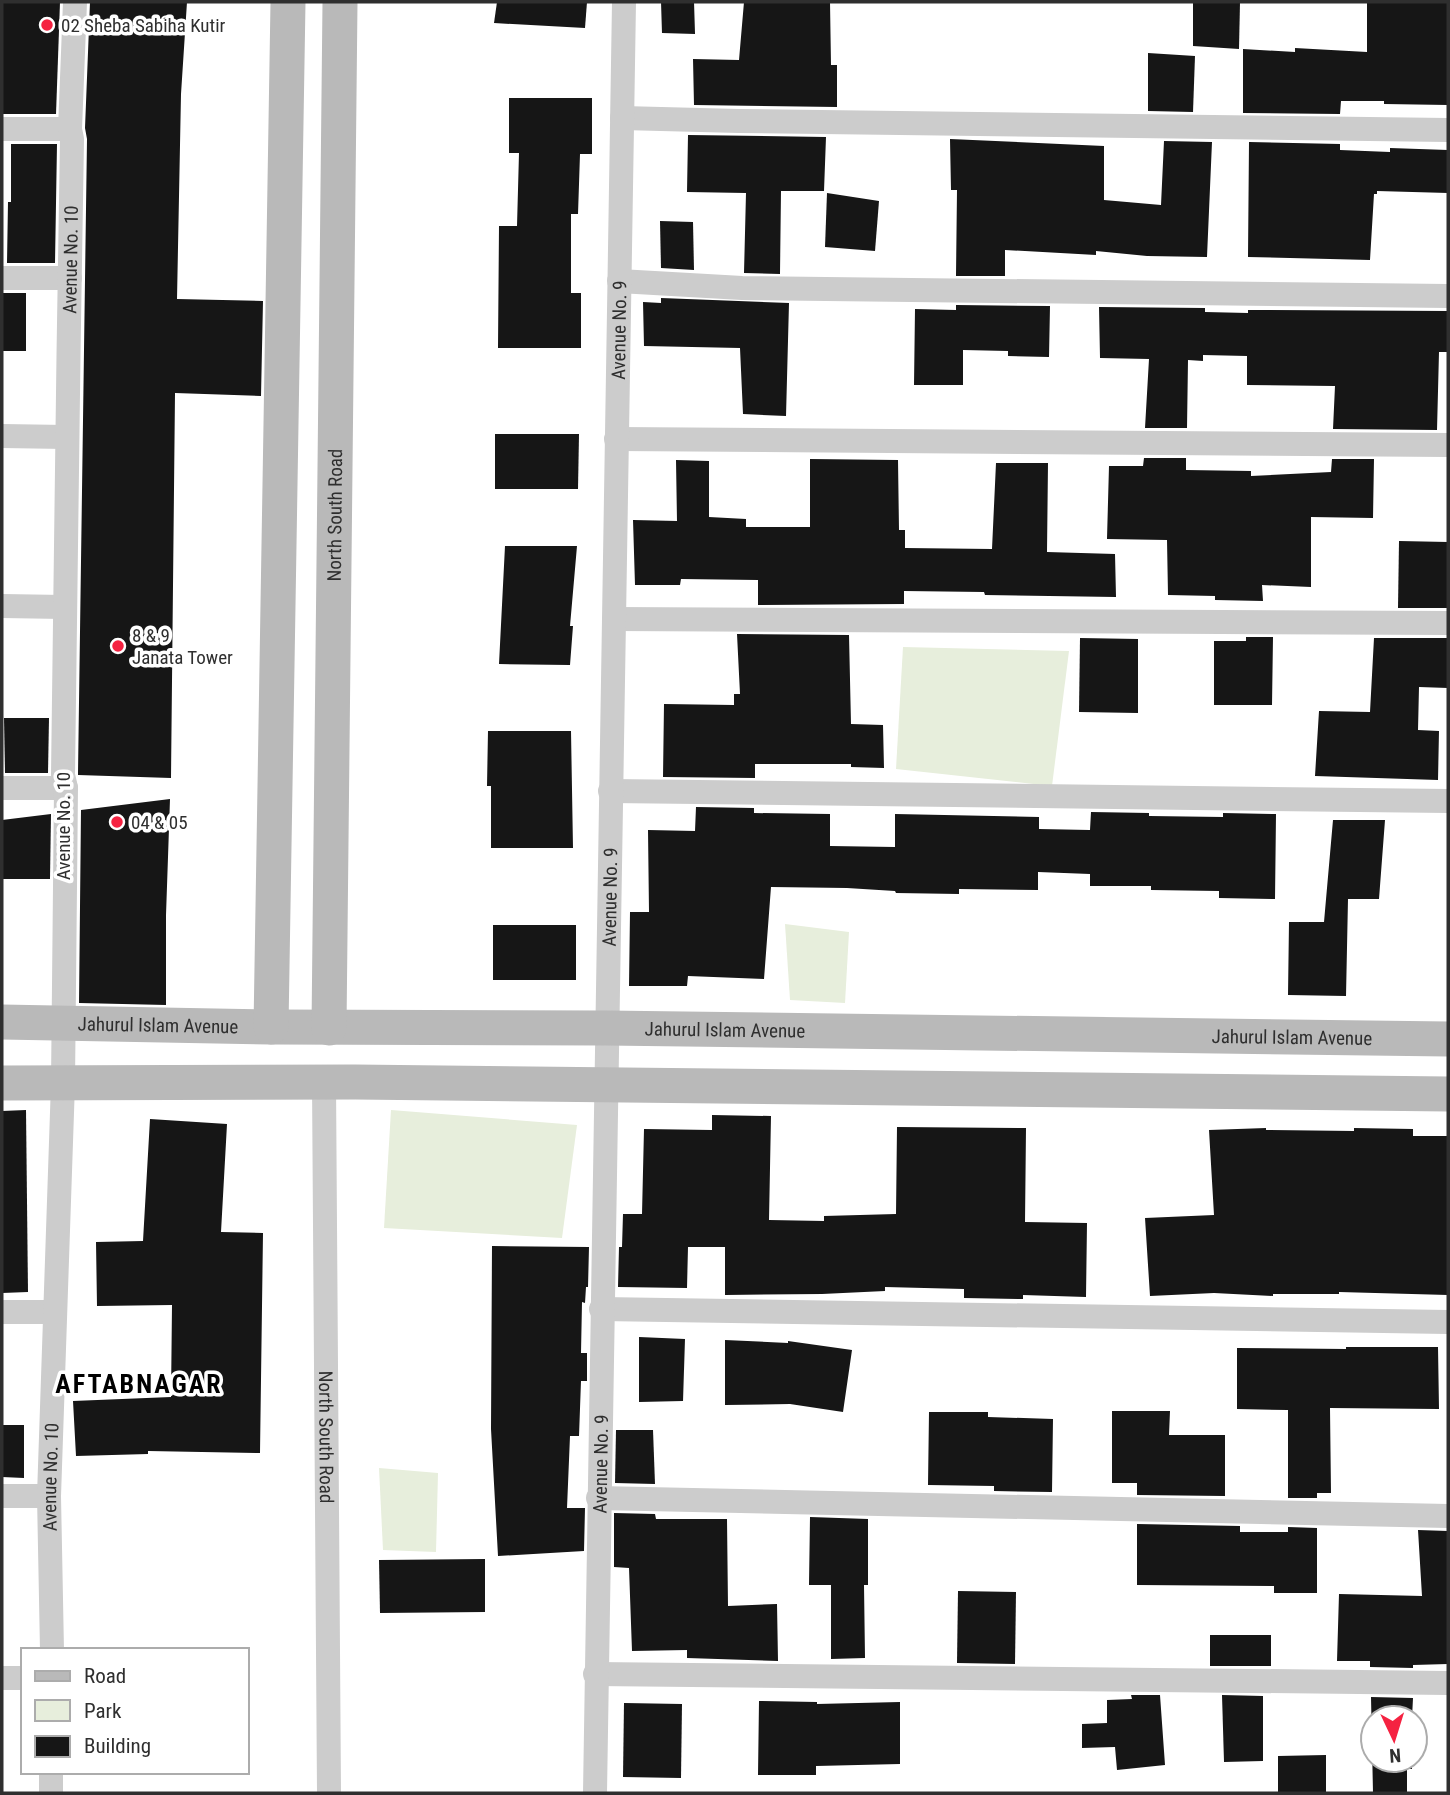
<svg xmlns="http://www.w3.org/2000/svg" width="1450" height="1795" font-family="'Roboto Condensed',sans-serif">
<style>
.green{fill:#e7eedc}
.building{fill:#161616}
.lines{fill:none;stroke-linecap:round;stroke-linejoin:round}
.street{stroke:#ccc;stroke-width:24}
.secondary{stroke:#b9b9b9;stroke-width:35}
.poi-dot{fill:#f52241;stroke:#fff;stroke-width:2.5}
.labels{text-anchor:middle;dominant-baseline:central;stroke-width:7;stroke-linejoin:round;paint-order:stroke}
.poi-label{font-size:19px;fill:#2f2f2f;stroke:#fff;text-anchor:start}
.street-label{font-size:19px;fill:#2f2f2f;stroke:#fff}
.district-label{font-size:26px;font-weight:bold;letter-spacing:2px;fill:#000;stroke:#fff}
</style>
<rect width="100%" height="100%" fill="#fff"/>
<g class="green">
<path d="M903,647L1069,651L1052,786L896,769Z"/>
<path d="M785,924L849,932L845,1003L790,1000Z"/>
<path d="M391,1110L577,1125L562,1238L384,1228Z"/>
<path d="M379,1468L438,1473L436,1552L383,1550Z"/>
</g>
<g class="building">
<path d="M2,2H60L56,114H2Z"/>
<path d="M90,2H187L181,94L177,299L263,301L261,396L175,393L171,778L78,775V773L87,139L85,128Z"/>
<path d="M497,2H587L585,28L494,23Z"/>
<path d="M661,2H694L695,34L662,33Z"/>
<path d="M744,2H830L831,65H837V107L694,105L693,59L739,60Z"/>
<path d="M1193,2H1240L1239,49L1193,46Z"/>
<path d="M1367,2H1448V105L1384,104V101H1341L1340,114L1243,113V49L1295,52V48L1367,52Z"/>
<path d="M1148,53L1195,56L1193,112L1148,111Z"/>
<path d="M509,98H592V154H580L578,214H571V293H581V348H498L499,226H517L519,153H509Z"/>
<path d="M688,135L826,137L824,191H781L780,274L744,273L746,193L687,192Z"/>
<path d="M950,139L1104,146V200L1161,205L1164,141L1212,142L1207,257L1147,256L1096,251V255L1005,250V276H956L957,190H951Z"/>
<path d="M1249,142L1340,144V150L1390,152V148L1448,150V193L1377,191V194H1374L1370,260L1248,257Z"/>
<path d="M11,144H57L55,263H7L8,202H11Z"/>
<path d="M827,193L879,201L875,251L825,247Z"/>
<path d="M660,221L693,222L694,270L661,268Z"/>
<rect x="2" y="293" width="24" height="58"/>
<path d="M661,298L789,303L786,416L743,414L740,348L644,346L643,302L661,303Z"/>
<path d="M956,305L1050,306L1049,357L1008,356V351L963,350V385H914L915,309L956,310Z"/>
<path d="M1099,307L1205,308V312L1248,313V310L1448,311V352H1439L1437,430L1333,429L1335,386L1247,385V356L1203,355V361L1188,360L1187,428H1145L1149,359L1100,358Z"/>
<path d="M495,434H579L578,489H495Z"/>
<path d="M1144,458H1186V470L1251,471V476L1331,472L1332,459H1374L1373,518L1311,517V587L1262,585L1263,601L1215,600V596L1168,595L1167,540L1107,539L1109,466H1143Z"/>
<path d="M810,459L898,460L899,530H905V548L992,549L996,463H1048L1047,552L1115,554L1116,597L985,595L984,592L904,591V604L758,605V580L681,579L680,585H635L633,520L677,521L676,460L709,461V517L746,519V527H810Z"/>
<path d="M1399,541L1448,542V608H1398Z"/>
<path d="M505,546H577L570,626H573L570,665L499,664Z"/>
<path d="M737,634L849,635L851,724L883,725L884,768L851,767V764H755V778L663,777L664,704L734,705V694H740Z"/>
<path d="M1246,637H1273L1272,705H1214V641H1246Z"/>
<path d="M1080,638L1138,639V713L1079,712Z"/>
<path d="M1374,638H1448V688L1419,687L1418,730L1439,731L1438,780L1315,776L1319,711L1370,712Z"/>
<path d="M4,718H49L48,773H5Z"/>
<path d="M488,731H571L573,848H491V786H487Z"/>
<path d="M170,799L166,915V1005L79,1003L81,810Z"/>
<path d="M696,807L754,808V813L830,814V846L895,847V814L1039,817V829L1090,830L1091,812L1149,813V816L1223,817V813L1276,814L1275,899L1219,898V891L1151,890V886H1090V874L1038,872V890L959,889V894L896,893L895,891L847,888L771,887L764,979L688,976L687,986H629L630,912H649L648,830L695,831Z"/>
<path d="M51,814L50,879H2V820Z"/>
<path d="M1333,820H1385L1379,899H1348L1346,996L1288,995L1289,922H1324Z"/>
<rect x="493" y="925" width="83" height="55"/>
<path d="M26,1110L28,1292L2,1293V1111Z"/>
<path d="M712,1115L771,1116L769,1220L824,1221V1216L896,1214L897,1127L1026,1128L1025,1222L1087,1223L1086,1297L1023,1295V1299L964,1298V1289L885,1287V1291L822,1294L725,1295V1247H688L687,1288L618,1287L619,1247H622L623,1214H642L644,1129L712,1130Z"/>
<path d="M150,1119L227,1124L221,1232L263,1233L260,1453L148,1451V1454L76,1456L73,1401L171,1397L172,1305L97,1306L96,1242L143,1241Z"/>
<path d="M1266,1128V1130L1354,1131V1128L1413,1129V1136H1448V1295L1339,1292V1294H1273V1296L1214,1293L1150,1296L1145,1218L1214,1215L1209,1130Z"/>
<path d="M492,1246L589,1247L588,1287H586L585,1303L582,1302L581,1353H587V1381H581L579,1436H570L567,1508H585L584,1551L498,1556L491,1429Z"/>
<path d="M639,1337L685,1339L683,1401L639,1402Z"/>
<path d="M725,1340L788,1343V1341L852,1350L843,1412L790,1404L725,1405Z"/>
<path d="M1346,1347H1438L1439,1409L1330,1408L1331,1493H1317V1498H1288V1410L1237,1409V1348L1346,1349Z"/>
<path d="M1112,1411H1170L1169,1435H1225V1496L1137,1495V1483H1112Z"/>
<path d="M929,1412H988V1417L1053,1419L1052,1492L994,1491V1486L928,1485Z"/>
<path d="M2,1425H24V1478L2,1477Z"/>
<path d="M616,1430H653L655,1484L615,1483Z"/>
<path d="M614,1513L655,1514L656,1519H727L728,1606L777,1604L778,1661L687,1658V1650L632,1651L629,1568L614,1567Z"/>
<path d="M810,1517L868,1519V1585H864L865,1658L831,1659V1585H809Z"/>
<path d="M1137,1524L1240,1526V1532H1288V1527L1317,1528V1593H1274V1586L1137,1585Z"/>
<path d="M1418,1530L1448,1531V1664L1413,1665V1668L1370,1667V1661H1337L1339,1594L1422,1596Z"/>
<path d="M485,1559V1612L380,1613L379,1560Z"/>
<path d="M958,1591L1016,1592L1015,1664L957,1663Z"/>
<rect x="1210" y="1635" width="61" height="31"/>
<path d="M1131,1695H1160L1165,1765L1117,1770L1115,1747L1082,1748V1724L1107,1723V1700L1132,1699Z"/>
<path d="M1222,1695L1263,1696V1761L1224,1762Z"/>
<path d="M1371,1697L1413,1698L1412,1718H1373V1760H1412V1769H1407V1793H1373Z"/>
<path d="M759,1701L817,1702V1704L900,1702V1764L816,1766V1775H758Z"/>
<path d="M624,1703L682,1704L681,1778L623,1777Z"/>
<path d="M1326,1755V1793H1278V1756Z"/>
</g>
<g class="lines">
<g class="street">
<path d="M622,118L739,121L1448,130"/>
<path d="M2,129H70"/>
<path d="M2,278H70"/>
<path d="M619,281L742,288L1448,296"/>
<path d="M2,436L66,437"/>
<path d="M616,439L1448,445"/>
<path d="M2,606L64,607"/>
<path d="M614,619L1448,623"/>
<path d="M2,788H66"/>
<path d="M610,791L1448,801"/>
<path id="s1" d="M324,1082L329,1793"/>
<path d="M601,1309L1448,1322"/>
<path d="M2,1312H55"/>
<path d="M2,1496H49"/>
<path d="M598,1498L1448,1516"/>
<path id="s2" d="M52,1650L49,1496L63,1083L66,788L63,775C64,563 69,351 72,139L70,129L75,2"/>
<path d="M595,1674L1448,1683"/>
<path d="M2,1678H23"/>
<path d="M51,1793V1772"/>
<path id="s3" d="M595,1793L624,2"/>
</g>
<g class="secondary">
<path id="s4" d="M2,1022L271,1027L606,1028L1448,1039"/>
<path d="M271,1027L288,2"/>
<path id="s5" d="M329,1028L340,2"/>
<path d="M2,1083L355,1082L1448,1094"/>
</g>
</g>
<g class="poi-dot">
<circle cx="47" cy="25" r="7"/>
<circle cx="118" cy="646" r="7"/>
<circle cx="117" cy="822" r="7"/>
</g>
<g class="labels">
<g class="poi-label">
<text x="61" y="25">02 Sheba Sabiha Kutir</text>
<text x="132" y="635">8 &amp; 9<tspan x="132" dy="22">Janata Tower</tspan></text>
<text x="131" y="822">04 &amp; 05</text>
</g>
<g class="street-label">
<text stroke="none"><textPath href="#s2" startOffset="1391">Avenue No. 10</textPath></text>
<text stroke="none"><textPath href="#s3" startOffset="1463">Avenue No. 9</textPath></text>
<text stroke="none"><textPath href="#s5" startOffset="513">North South Road</textPath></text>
<text transform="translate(63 826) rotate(-90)">Avenue No. 10</text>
<text stroke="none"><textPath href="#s3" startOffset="896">Avenue No. 9</textPath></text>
<text stroke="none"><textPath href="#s4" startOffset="156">Jahurul Islam Avenue</textPath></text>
<text stroke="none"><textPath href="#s4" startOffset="723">Jahurul Islam Avenue</textPath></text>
<text stroke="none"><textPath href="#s4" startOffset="1290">Jahurul Islam Avenue</textPath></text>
<text stroke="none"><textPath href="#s1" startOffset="355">North South Road</textPath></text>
<text stroke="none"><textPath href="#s3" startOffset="329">Avenue No. 9</textPath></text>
<text stroke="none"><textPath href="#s2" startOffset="173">Avenue No. 10</textPath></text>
</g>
<g class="district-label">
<text x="139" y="1384">AFTABNAGAR</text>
</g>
</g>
<rect width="1450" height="1795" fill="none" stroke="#2f2f2f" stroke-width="7"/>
<rect x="21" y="1648" width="228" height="126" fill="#ffffff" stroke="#acacac" stroke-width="2"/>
<rect x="35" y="1671" width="35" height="10" fill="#b9b9b9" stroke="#acacac" stroke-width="2"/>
<text x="84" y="1683" font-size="21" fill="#2f2f2f">Road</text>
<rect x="35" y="1700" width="35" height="21" fill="#e7eedc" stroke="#acacac" stroke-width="2"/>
<text x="84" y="1718" font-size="21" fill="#2f2f2f">Park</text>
<rect x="35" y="1736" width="35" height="21" fill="#161616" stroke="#acacac" stroke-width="2"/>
<text x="84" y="1753" font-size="21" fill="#2f2f2f">Building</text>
<g transform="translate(1394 1739) rotate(176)"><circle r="33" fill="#ffffff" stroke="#acacac" stroke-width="2"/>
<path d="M0-5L12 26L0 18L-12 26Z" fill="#f52241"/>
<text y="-10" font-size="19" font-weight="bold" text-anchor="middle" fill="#2f2f2f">N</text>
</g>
</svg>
